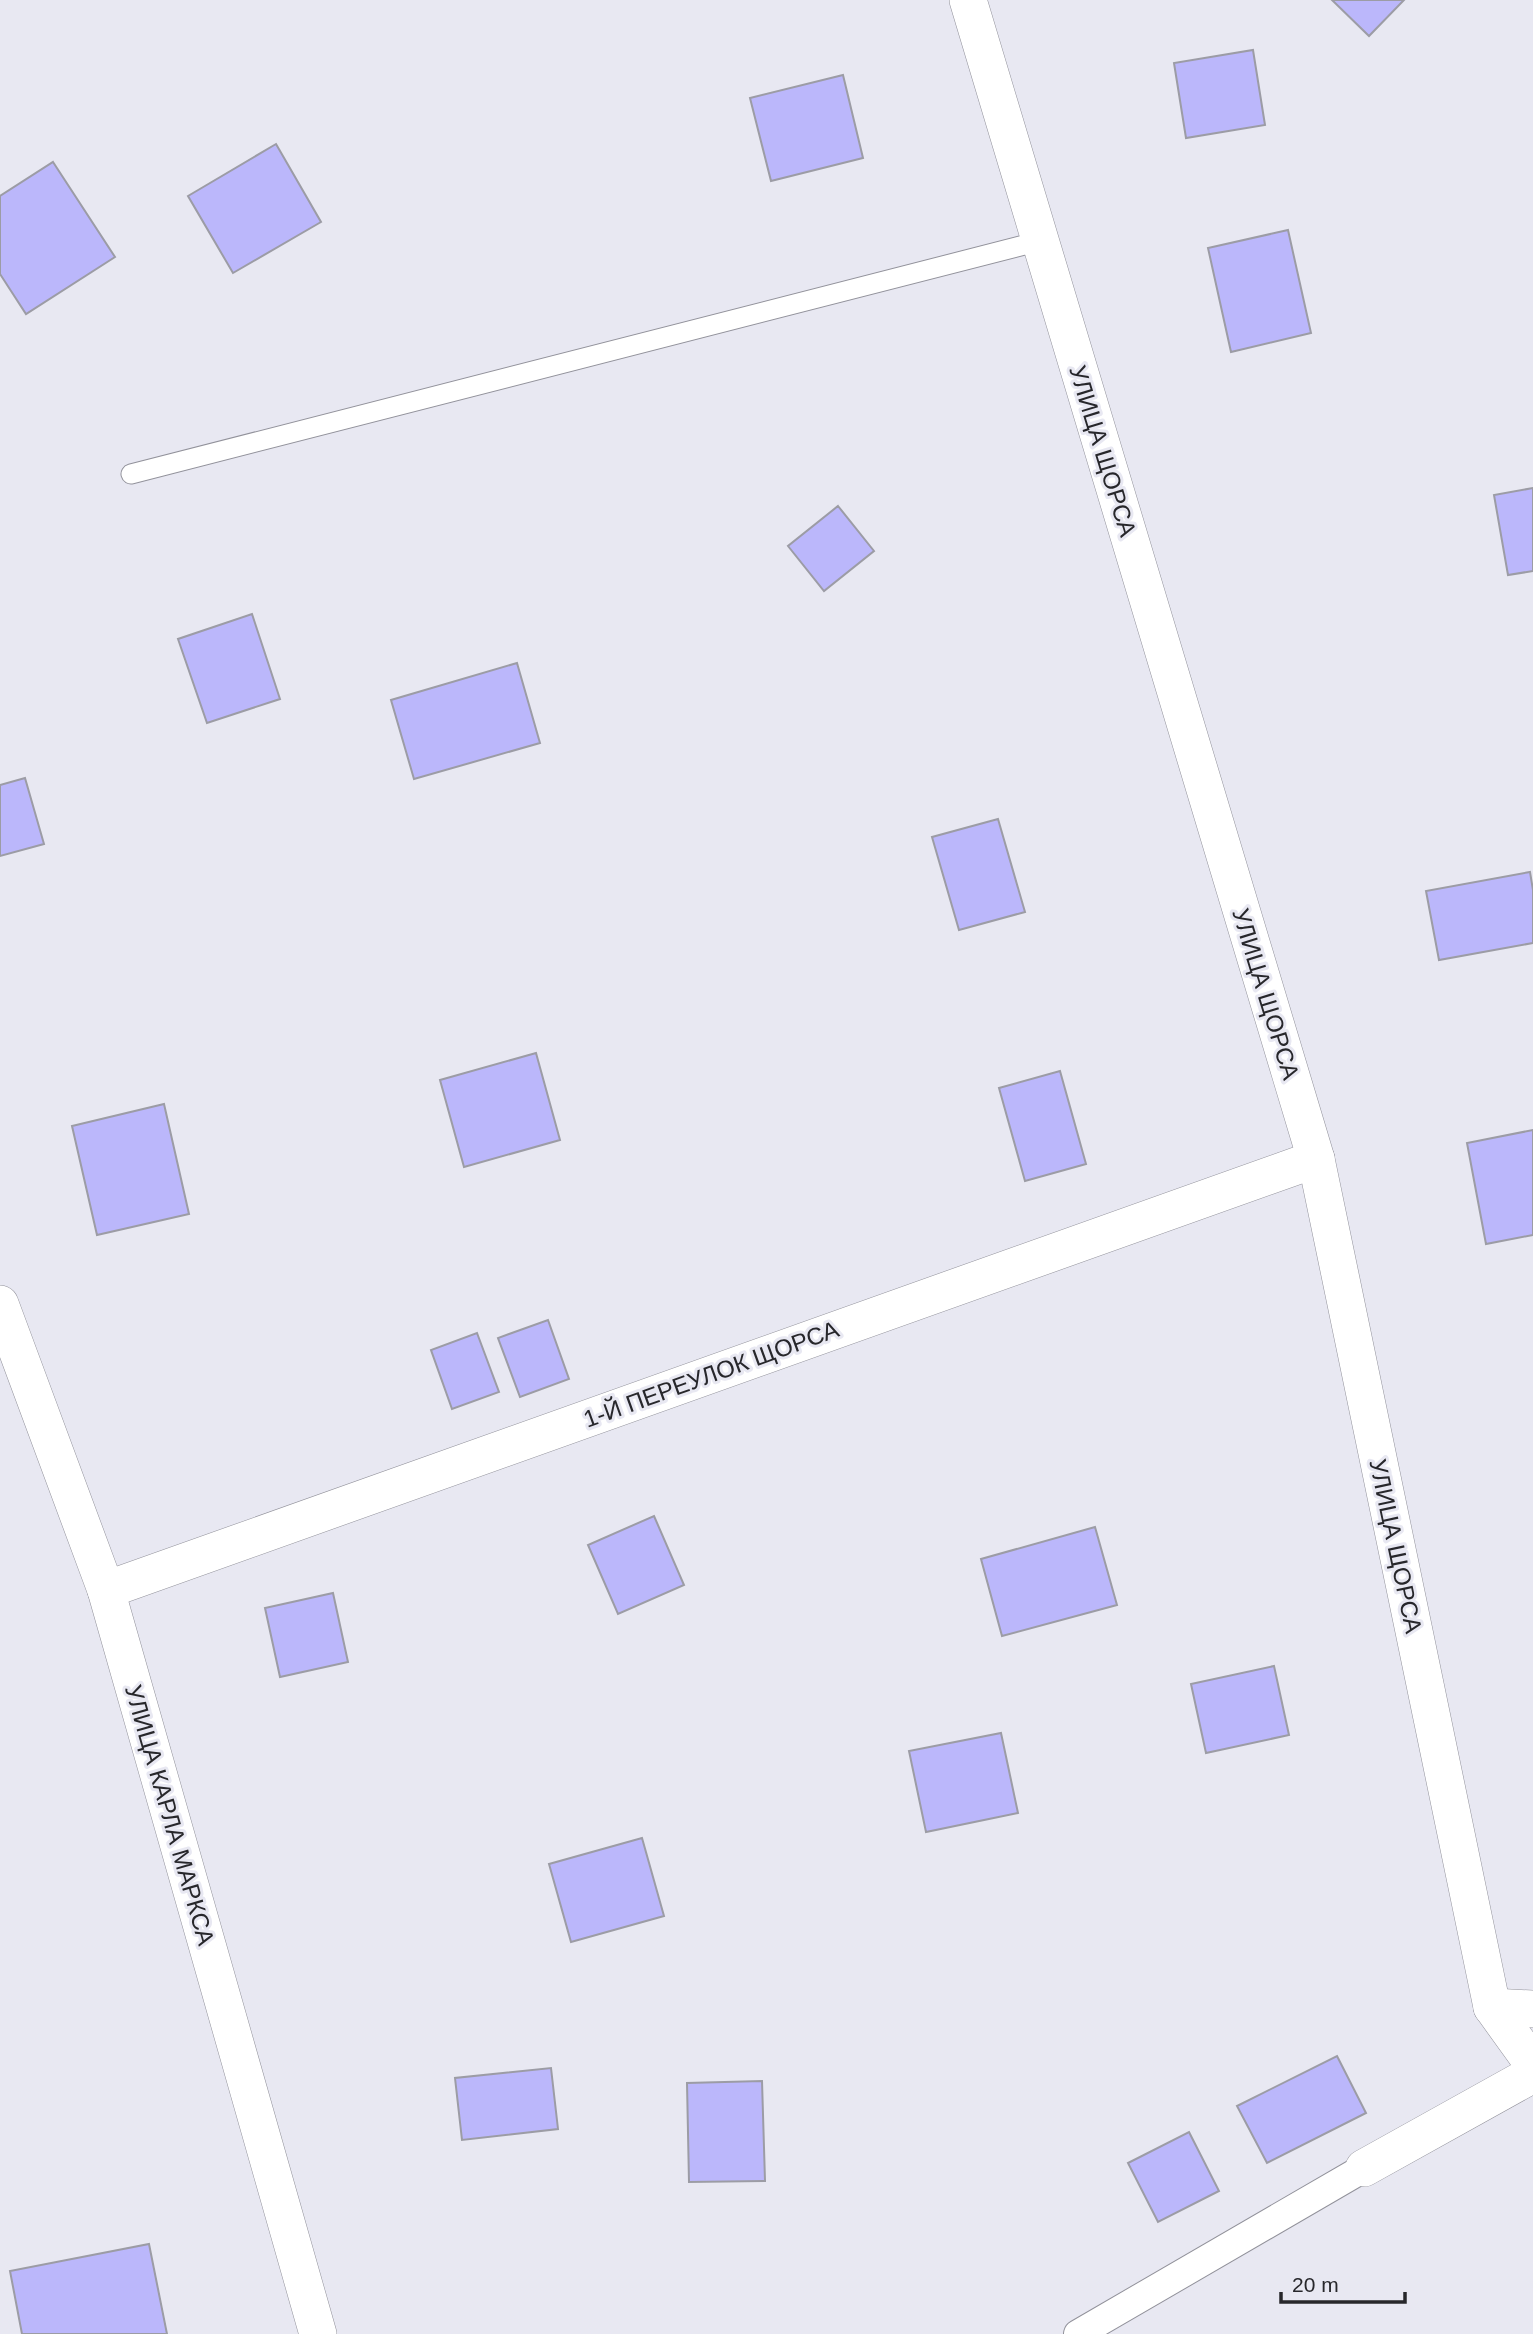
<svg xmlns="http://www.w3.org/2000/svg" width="1533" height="2334" font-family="Arial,sans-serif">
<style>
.building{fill:#bbb7fb;stroke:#9c9ca5;stroke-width:2}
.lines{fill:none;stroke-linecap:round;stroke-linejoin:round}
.service-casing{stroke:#92929b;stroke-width:21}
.pedestrian-casing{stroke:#92929b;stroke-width:30}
.minor-casing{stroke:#92929b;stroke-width:38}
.service{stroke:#fff;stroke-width:19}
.pedestrian{stroke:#fff;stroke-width:28}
.minor{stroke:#fff;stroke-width:37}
.labels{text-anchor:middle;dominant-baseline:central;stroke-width:6;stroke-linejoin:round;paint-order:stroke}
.street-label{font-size:24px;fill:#27272b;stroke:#e8e8f2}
</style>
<rect width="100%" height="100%" fill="#e8e8f2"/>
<g class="building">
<path d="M1332,0H1404L1369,36Z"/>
<path d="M1253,50L1265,125L1186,138L1174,63Z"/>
<path d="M843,75L863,158L771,181L750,98Z"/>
<path d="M276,144L321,222L233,273L188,196Z"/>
<path d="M53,162L115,257L26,314L0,274V196Z"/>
<path d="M1288,230L1311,333L1231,352L1208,248Z"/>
<path d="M1533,488V571L1508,575L1494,495Z"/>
<path d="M838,506L874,551L824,591L788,546Z"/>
<path d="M252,614L280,699L207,723L178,639Z"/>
<path d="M517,663L540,743L414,779L391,700Z"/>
<path d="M25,778L44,844L0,856V785Z"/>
<path d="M998,819L1025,912L959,930L932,837Z"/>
<path d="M1530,872L1533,890V943L1439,960L1426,891Z"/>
<path d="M536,1053L560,1140L464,1167L440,1080Z"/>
<path d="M1060,1071L1086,1164L1025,1181L999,1088Z"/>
<path d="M164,1104L189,1214L97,1235L72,1126Z"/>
<path d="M1533,1130V1235L1486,1244L1467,1143Z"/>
<path d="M548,1320L569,1379L520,1397L498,1338Z"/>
<path d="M477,1333L499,1392L452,1409L431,1350Z"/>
<path d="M654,1516L684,1585L618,1614L588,1545Z"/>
<path d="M1095,1527L1117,1605L1002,1636L981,1559Z"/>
<path d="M333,1593L348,1662L280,1677L265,1608Z"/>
<path d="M1274,1666L1289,1735L1206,1753L1191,1684Z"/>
<path d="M1001,1733L1018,1813L926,1832L909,1751Z"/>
<path d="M642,1838L664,1916L571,1942L549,1864Z"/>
<path d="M1337,2056L1366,2113L1267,2163L1237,2106Z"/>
<path d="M551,2068L558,2129L462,2140L455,2078Z"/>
<path d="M762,2081L765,2181L689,2182L687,2083Z"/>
<path d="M1189,2132L1219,2191L1158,2222L1128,2163Z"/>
<path d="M149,2244L167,2334H22L10,2271Z"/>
</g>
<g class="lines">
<g class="service-casing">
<path id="service" d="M131,474L1040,241"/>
</g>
<g class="pedestrian-casing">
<path id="pedestrian" d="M1078,2334L1364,2168"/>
</g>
<g class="minor-casing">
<g id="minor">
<path d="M968,0L1316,1159L1492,2007L1533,2064"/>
<path d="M0,1304L106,1590L318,2334"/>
<path d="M106,1590L1316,1159"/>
<path d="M1492,2007L1533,2009"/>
<path d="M1364,2168L1533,2074"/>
</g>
</g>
<use href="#service" class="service"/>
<use href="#pedestrian" class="pedestrian"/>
<use href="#minor" class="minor"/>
</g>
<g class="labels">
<g class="street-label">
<text transform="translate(1103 451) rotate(73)">УЛИЦА ЩОРСА</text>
<text transform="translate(1266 994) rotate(73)">УЛИЦА ЩОРСА</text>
<text transform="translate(711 1374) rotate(-20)">1-Й ПЕРЕУЛОК ЩОРСА</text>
<text transform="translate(1396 1546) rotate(78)">УЛИЦА ЩОРСА</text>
<text transform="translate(170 1815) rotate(74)">УЛИЦА КАРЛА МАРКСА</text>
</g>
</g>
<path d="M1281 2292v10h124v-10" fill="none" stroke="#27272b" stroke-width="3.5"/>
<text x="1292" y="2292" font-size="21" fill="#27272b" stroke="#e8e8f2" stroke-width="5" paint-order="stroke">20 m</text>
</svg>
